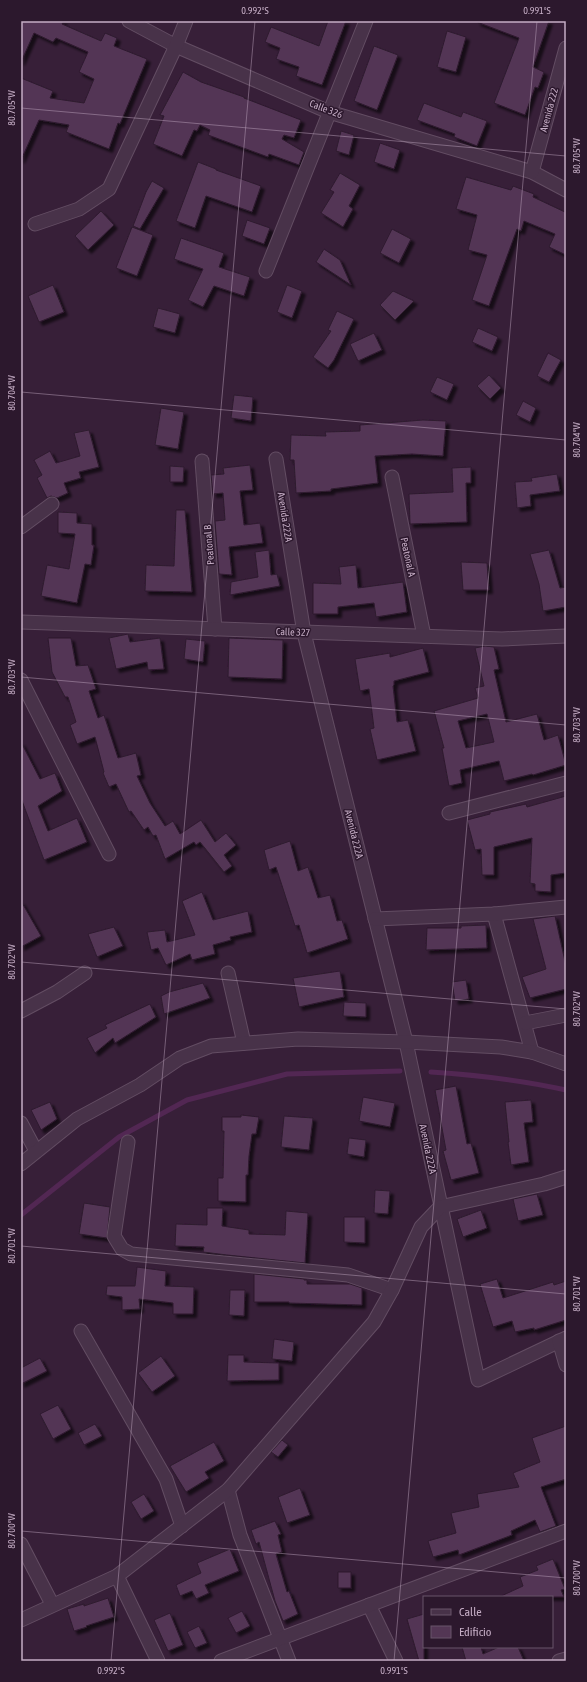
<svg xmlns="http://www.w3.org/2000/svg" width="587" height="1682" font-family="'Asap Condensed',sans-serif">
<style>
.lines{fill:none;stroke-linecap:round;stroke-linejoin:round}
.stream{stroke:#522753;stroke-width:5}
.building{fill:#533654;stroke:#2e1a2f;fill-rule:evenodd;filter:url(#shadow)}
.minor-casing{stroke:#634d63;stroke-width:15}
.minor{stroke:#483249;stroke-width:13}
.ticks{fill:none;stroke:#c5adc5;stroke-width:1;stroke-opacity:0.45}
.labels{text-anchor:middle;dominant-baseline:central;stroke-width:3;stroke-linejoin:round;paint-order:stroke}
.street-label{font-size:10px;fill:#c5adc5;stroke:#2c182d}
.neatline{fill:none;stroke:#c5adc5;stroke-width:1.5}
.ticks-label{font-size:10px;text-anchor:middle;fill:#c5adc5}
</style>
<defs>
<filter id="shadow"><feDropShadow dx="3.5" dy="3.5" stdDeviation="1" flood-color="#0009"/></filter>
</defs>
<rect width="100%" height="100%" fill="#371f38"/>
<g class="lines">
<g class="stream">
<path d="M431,1072C477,1075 521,1080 566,1090"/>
<path d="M21,1215L119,1137L187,1100L287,1074L400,1071"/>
</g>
</g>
<g class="building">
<path d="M21,21H64L62,24L101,41L105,33L117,38L114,46L147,59L120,124L118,123L109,149L66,132L69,125L39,120L21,160V78L53,91L50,98L84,103L94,79L79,72L88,52L56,38L53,42L34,33L21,62Z"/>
<path d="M328,21H346L322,85L296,76L299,67L276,59L280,48L265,42L271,27L319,46Z"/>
<path d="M477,21H549L533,67L544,72L538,88L535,87L525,115L494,103L519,38L477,22Z"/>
<path d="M447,31L466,37L456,72L437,67Z"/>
<path d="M374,46L398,55L377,110L354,101Z"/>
<path d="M183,72L201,82L244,97V98L301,120L294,138L284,135L282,139L304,152L299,165L269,154L268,157L208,135L210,130L200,125L197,131L194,130L182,156L153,144L164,116L160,115Z"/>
<path d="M424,103L461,117L463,112L487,121L477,146L454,137L455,134L417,120Z"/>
<path d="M341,131L354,135L349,155L336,151Z"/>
<path d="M380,143L400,150L394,169L374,162Z"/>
<path d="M198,162L216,169V170L261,186L252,212L206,196L195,228L176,221Z"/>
<path d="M340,173L360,185L349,206L353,209L343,227L321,213L334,192L330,190Z"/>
<path d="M466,177L511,190L513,186L534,194L533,197L565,212L566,210V255L549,247L555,234L524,221L521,231L517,229L489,306L472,300L487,255L468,250L477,215L456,209Z"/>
<path d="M152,181L164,188L140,229L133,226L146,192Z"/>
<path d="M101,211L114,225L88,250L75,236Z"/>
<path d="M247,220L270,228L264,244L242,236Z"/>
<path d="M132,227L153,235L137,276L116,268Z"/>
<path d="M392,229L411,239L399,263L380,253Z"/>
<path d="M181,238L224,253L219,267L250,277L244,296L214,286L203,307L188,300L203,269L174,259Z"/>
<path d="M324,249L340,260L351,285L316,262Z"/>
<path d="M53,285L64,312L39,322L28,296Z"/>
<path d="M287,285L302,291L292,318L277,312Z"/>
<path d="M393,291L414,301L395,320L380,305Z"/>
<path d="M158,308L180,314L175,333L153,327Z"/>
<path d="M337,311L354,319L334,360L328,368L313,357L331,331L328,330Z"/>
<path d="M478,328L498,337L492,351L472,342Z"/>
<path d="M374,333L382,350L358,361L350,344Z"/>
<path d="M548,353L561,360L549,382L537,376Z"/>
<path d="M489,375L501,388L490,399L477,386Z"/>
<path d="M437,377L454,384L447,400L430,392Z"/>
<path d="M234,395L253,397L251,421L231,418Z"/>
<path d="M523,401L536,408L530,422L516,415Z"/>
<path d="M161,408L184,412L178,449L155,445Z"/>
<path d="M423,420L446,421L443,456L412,454L375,456L378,483L331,489V491L296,493L294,460H290L291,435L326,436L325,432L360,431V425Z"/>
<path d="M89,430L99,467L79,472L81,478L64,483L68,493L57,498L51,496L47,498L37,478L42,475L34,460L50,451L56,463L80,456L74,433Z"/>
<path d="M250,465L253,490L240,491L244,525L260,523L263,543L229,547L232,575L219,574L215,521L225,520L223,493L213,494L211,475L224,474L223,468Z"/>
<path d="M170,466L184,467L183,482H170Z"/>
<path d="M471,467V483H466L467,522L410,524L409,494L453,492L452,468Z"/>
<path d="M557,474L560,491L530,495L531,506L517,508L515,482L532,481L531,478Z"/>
<path d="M176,510H185L192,592L145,591L146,565L174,566Z"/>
<path d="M58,512L77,513V523L92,524V545H94L91,565L85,564L77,603L41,596L47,565L69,569L75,534L58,533Z"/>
<path d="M269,550L271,575L277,574L280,586L230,595L231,582L258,577L255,552Z"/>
<path d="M549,550L560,588L566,587V607L543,611L539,584L530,554Z"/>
<path d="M461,562L487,563L489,590H463Z"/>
<path d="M356,565L358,588L403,582L407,612L376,617L374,603L338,607V614H313V583L341,584L339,567Z"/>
<path d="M128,634L130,642L160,638L164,669L148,670L147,662L116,669L109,638Z"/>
<path d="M48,638H71L76,666L88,665L96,689L89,691L98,718L104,715L118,758L136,753L141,775L137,776L150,803L165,826L173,821L180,834L201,820L215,842L226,833L236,845L224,855L232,866L224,872L200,842L196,845L194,842L165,859L156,835L153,836L148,827L144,830L131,811L129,812L116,784L109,787L103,773L104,772L95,737L77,744L70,725L76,722L68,697H65L52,672Z"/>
<path d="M229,638L283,640L282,679L228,677Z"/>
<path d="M186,639L205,641L203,662L184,659Z"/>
<path d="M485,646L494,647L499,669L494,670L506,722L537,714L544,740L558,735L566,765L533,775L532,774L504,781L499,761L460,770L462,783L449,786L442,748H444L434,711L478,698L475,688L484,686L475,648ZM487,714L494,742L466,748L458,721Z"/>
<path d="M423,648L429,672L394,681V685L393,686L397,722L408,720L416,751L377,760L370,729L374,728L369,689L360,691L355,659L390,653V657Z"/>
<path d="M21,742L40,779L55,773L62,791L38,806L48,831L77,818L87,842L44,860L21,798Z"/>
<path d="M566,796V873L551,875V892L535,891V884L530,883L532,838L494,847V875H482L481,849L475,850L467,820L490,814V812L526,804L527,807Z"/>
<path d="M290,841L298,871L308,867L318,898L330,895L337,921L342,920L348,939L307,953L299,925L295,926L276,867L269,870L264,850Z"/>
<path d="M202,892L213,920L248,911L252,932L230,937L231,940L213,945L215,954L192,960L190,954L166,965L158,948L151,950L147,932L165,930L167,942L195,935L182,901Z"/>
<path d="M21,901L41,936L21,947Z"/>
<path d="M555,916L566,966V989L530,998L522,977L546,969L533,919Z"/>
<path d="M486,925L487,948L426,950L427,928H461V926Z"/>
<path d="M114,927L123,946L97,957L88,934Z"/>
<path d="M340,971L344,997L299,1007L293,978Z"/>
<path d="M466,980L469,999L455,1001L452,982Z"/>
<path d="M203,983L210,998L164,1014L161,996L169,992Z"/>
<path d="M344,1002L366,1003V1017L343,1016Z"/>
<path d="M150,1004L156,1017L115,1043L113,1038L95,1053L87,1038L107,1028L105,1025Z"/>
<path d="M456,1086L467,1144L471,1143L479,1173L451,1180L443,1151L446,1150L435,1090Z"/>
<path d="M363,1097L395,1103L390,1127L359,1121Z"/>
<path d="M531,1100L533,1122L524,1123L529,1162L511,1165L508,1142H509L505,1102Z"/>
<path d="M50,1102L57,1119L41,1130L31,1110Z"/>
<path d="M241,1115L259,1117L256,1134H252L249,1156L248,1175H246V1202L218,1201V1178H223L224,1131H222V1117H241Z"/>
<path d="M284,1116L313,1118L309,1150L281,1147Z"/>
<path d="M349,1138L366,1140L364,1157L347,1154Z"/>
<path d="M375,1190L390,1191L388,1214L374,1213Z"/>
<path d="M537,1194L543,1215L518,1221L513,1199Z"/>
<path d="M84,1203L110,1207L107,1238L79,1234Z"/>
<path d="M207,1208H223L222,1226L249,1230V1234L285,1235L286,1211L308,1213L305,1263L227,1255L203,1252L204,1247L175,1246L176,1224L207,1225Z"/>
<path d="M481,1210L487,1228L463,1237L457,1219Z"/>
<path d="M344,1217H365V1243L344,1242Z"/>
<path d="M137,1267L166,1271L165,1286L194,1287L193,1314H173V1303L139,1299L140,1309L122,1310V1297L106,1295L107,1286H135Z"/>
<path d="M254,1274L304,1279V1280H307V1284H350L362,1288V1305L289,1303V1302H254Z"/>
<path d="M497,1279L503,1298L553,1282L554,1285L566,1281V1320L534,1330V1328L515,1332L512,1321L493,1327L480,1284Z"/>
<path d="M230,1290H245L244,1316L229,1315Z"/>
<path d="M274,1339L294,1342L292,1361L272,1359Z"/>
<path d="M228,1355H244V1362L279,1363V1380L227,1381Z"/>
<path d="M161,1356L175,1376L152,1392L138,1373Z"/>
<path d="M40,1358L47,1371L21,1384V1368Z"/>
<path d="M58,1405L71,1429L53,1439L40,1414Z"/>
<path d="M95,1424L102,1436L84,1445L78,1433Z"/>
<path d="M566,1426V1479L541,1487L556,1526L540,1532L535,1520L511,1531L512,1535L459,1555L458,1550L433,1557L428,1541L456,1533L451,1513L479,1507L477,1494L519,1487L513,1473L540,1462L532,1438Z"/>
<path d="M282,1440L288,1445L278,1457L271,1452Z"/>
<path d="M214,1442L224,1461L205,1472L209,1478L186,1492L170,1466Z"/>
<path d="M300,1488L310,1515L287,1523L278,1497Z"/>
<path d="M144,1494L154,1511L141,1519L131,1502Z"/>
<path d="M275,1521L281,1534L278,1535L282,1552L276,1554L287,1592L289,1591L298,1614L283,1621L275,1601L259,1542L256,1544L251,1530Z"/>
<path d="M230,1549L239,1571L205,1585L209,1593L196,1599L192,1591L180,1596L176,1585L201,1573L197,1563Z"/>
<path d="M553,1559L565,1589L561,1590L564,1597H499L523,1586L520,1577L538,1570L536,1566Z"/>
<rect x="338" y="1572" width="13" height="16"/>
<path d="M108,1598L114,1617L86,1626L87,1627L74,1631L67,1609L84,1604V1606Z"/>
<path d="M242,1611L250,1626L236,1633L228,1618Z"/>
<path d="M170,1613L183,1645L168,1651L154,1620Z"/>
<path d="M424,1614V1661H419L407,1619Z"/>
<path d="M199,1626L207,1643L195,1648L187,1632Z"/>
<path d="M462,1647H481L483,1654L499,1647H518L524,1661H466Z"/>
</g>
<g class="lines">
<g class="minor-casing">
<g id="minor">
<path d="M129,21L176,46L329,112L532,172L566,190"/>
<path d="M532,172L566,48"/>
<path d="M35,224L79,209L109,189L176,46L186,21"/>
<path d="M266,271L366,21"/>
<path d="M276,459L304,633L406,1042L478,1380L566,1338"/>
<path d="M202,461L215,629"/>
<path d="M392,477L424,636"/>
<path d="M21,527L52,504"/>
<path d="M21,622L502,639L566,636"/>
<path d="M21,680L109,854"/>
<path d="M449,813L566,783"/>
<path d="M494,914L532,1052"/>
<path d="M375,919L494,914L566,907"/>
<path d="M228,973L244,1043"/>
<path d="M21,1011L57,992L85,973"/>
<path d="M525,1023L566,1015"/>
<path d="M21,1123L36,1151"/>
<path d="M128,1142L114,1236L122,1249L131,1254L348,1275L392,1290"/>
<path d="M21,1164L77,1119L140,1085L180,1058L211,1046L298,1039L406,1042L501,1047L532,1052L566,1064"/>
<path d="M81,1331L166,1479L182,1526"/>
<path d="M559,1341L566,1365"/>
<path d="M228,1490L240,1535L289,1661"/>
<path d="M21,1544L52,1604"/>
<path d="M117,1576L158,1661"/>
<path d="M369,1605L396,1661"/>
<path d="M21,1620L117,1576L228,1490L374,1322L392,1290L421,1227L440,1207L544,1184L566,1177"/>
<path d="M221,1661L566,1531"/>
<path d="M559,1661L566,1659"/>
</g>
</g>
<use href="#minor" class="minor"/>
</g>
<path class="ticks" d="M21,108L566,156M21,392L566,440M21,677L566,725M21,962L566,1009M21,1246L566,1294M21,1531L566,1578M111,1661L255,21M394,1661L537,21"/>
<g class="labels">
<g class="street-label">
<text transform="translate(326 109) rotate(21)">Calle 326</text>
<text transform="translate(549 110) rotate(-75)">Avenida 222</text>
<text transform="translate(285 517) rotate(81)">Avenida 222A</text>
<text transform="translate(209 545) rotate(-95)">Peatonal B</text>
<text transform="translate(408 557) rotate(78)">Peatonal A</text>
<text transform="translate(293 632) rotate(2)">Calle 327</text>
<text transform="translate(354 834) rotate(76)">Avenida 222A</text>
<text transform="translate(428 1149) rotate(78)">Avenida 222A</text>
</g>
</g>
<rect width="587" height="1682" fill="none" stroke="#2c182d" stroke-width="44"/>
<rect x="423" y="1596" width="130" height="52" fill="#2c182d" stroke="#69546a"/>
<rect x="431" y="1609" width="20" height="6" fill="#483249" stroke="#69546a"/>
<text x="459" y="1616" font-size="12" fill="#c5adc5">Calle</text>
<rect x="431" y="1626" width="20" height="12" fill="#533654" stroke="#69546a"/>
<text x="459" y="1636" font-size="12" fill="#c5adc5">Edificio</text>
<rect x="22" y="22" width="543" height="1638" class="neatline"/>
<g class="ticks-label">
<text x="255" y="14">0.992°S</text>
<text x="537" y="14">0.991°S</text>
<text transform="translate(11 108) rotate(-90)" y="4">80.705°W</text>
<text transform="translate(576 156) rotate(-90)" y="4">80.705°W</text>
<text transform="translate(11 393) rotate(-90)" y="4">80.704°W</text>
<text transform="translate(576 440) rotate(-90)" y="4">80.704°W</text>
<text transform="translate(11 677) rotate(-90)" y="4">80.703°W</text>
<text transform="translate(576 725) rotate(-90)" y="4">80.703°W</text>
<text transform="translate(11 962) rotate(-90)" y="4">80.702°W</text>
<text transform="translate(576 1009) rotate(-90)" y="4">80.702°W</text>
<text transform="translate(11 1246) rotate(-90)" y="4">80.701°W</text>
<text transform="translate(576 1294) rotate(-90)" y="4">80.701°W</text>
<text transform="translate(11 1531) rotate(-90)" y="4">80.700°W</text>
<text transform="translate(576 1578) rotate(-90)" y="4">80.700°W</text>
<text x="111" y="1674">0.992°S</text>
<text x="394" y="1674">0.991°S</text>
</g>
</svg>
